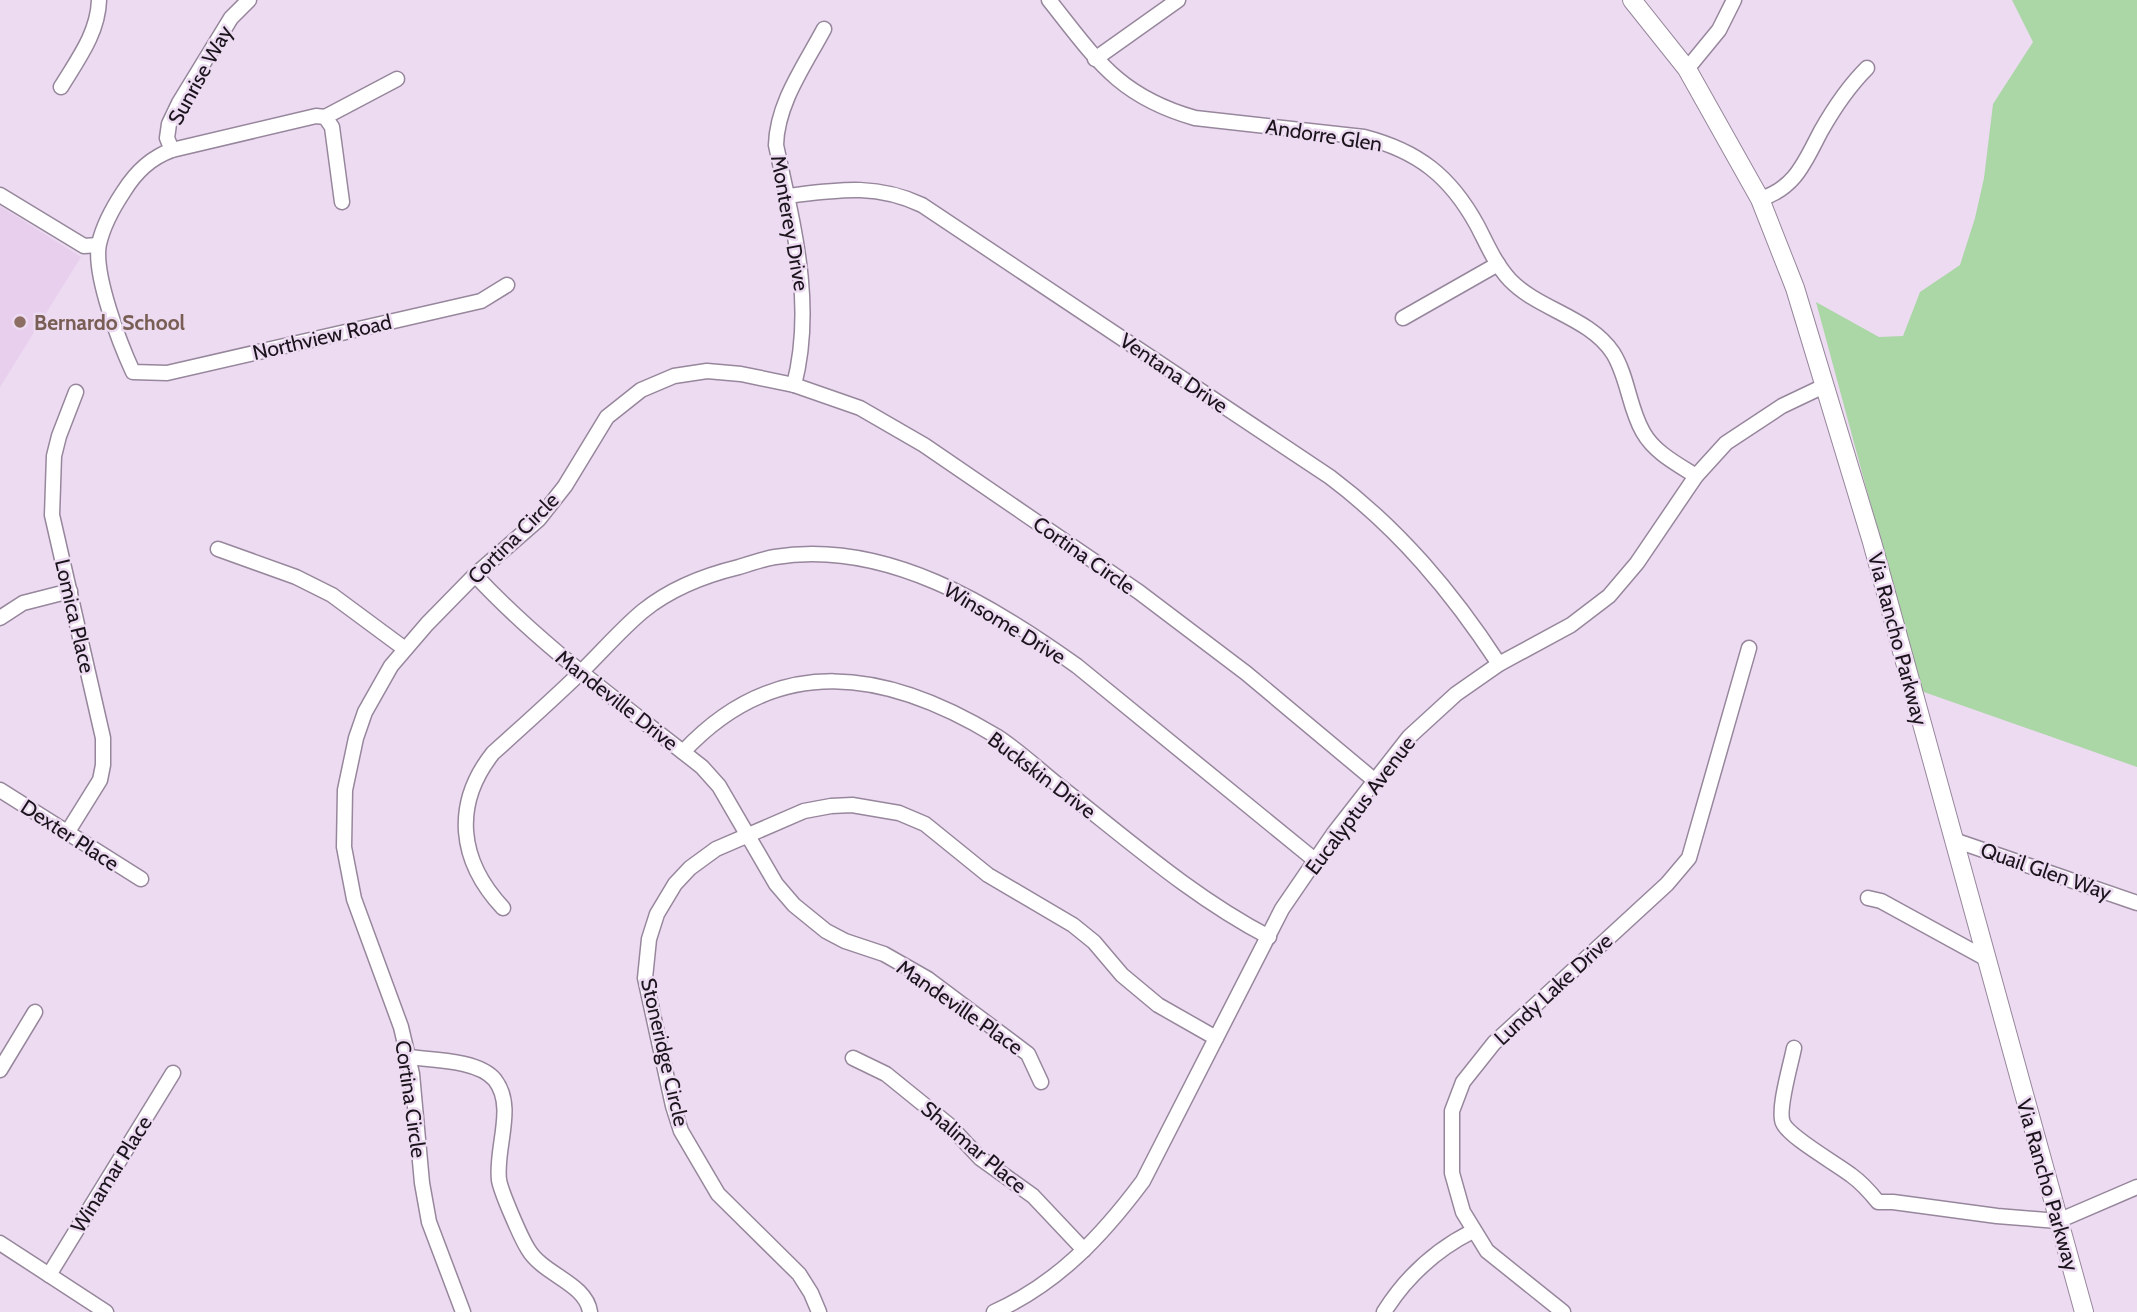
<svg xmlns="http://www.w3.org/2000/svg" width="2137" height="1312" font-family="Cabin,sans-serif">
<style>
.built{fill:#e7cfed}
.green{fill:#abd6a6}
.lines{fill:none;stroke-linecap:round;stroke-linejoin:round}
.minor-casing{stroke:#97879c;stroke-width:17}
.major-casing{stroke:#97879c;stroke-width:20}
.minor{stroke:#fff;stroke-width:14}
.major{stroke:#fff;stroke-width:18}
.education-dot{fill:#8d6e63;stroke:#eddbf2;stroke-width:2.5}
.labels{text-anchor:middle;dominant-baseline:central;stroke-width:5;stroke-linejoin:round;paint-order:stroke}
.street-label{font-size:21px;fill:#1b141c;stroke:#eddbf2}
.education-label{font-size:21px;font-weight:bold;fill:#785e54;stroke:#eddbf2;text-anchor:start}
</style>
<rect width="100%" height="100%" fill="#eddbf2"/>
<path class="built" d="M0,206L81,257L0,387Z"/>
<path class="green" d="M2012,0H2137V767L1921,691L1816,302L1879,337L1903,336L1920,292L1960,265L1975,218L1984,178L1993,104L2033,42Z"/>
<g class="lines">
<g class="minor-casing">
<g id="minor">
<path d="M1049,0C1096,59 1118,96 1195,118L1364,137C1418,151 1450,176 1477,225C1487,244 1495,264 1510,280C1539,310 1589,317 1613,353C1628,377 1629,408 1643,432C1654,452 1677,464 1696,476"/>
<path d="M1095,59L1178,0"/>
<path d="M1687,69L1719,30L1734,0"/>
<path d="M61,87C78,59 98,33 99,0"/>
<path d="M325,117L397,79"/>
<path d="M172,150L167,138L169,124L179,103L231,18L249,0"/>
<path d="M0,195L84,246L98,245"/>
<path d="M787,196C837,190 875,183 922,205L1330,477C1399,529 1452,592 1499,664"/>
<path d="M1760,199C1796,188 1805,161 1821,131C1834,108 1848,87 1867,68"/>
<path d="M342,202L332,127L325,117L316,116L172,150C150,158 136,172 124,191C114,206 103,226 99,244C93,274 120,344 133,372L167,373L481,301L507,285"/>
<path d="M1403,318L1498,264"/>
<path d="M794,385C815,304 793,225 776,145C777,103 805,65 824,29"/>
<path d="M218,549L296,577L332,595L405,649"/>
<path d="M475,575C543,648 624,705 702,767L719,786L776,884L794,905L826,931L845,941L884,954L928,979L1028,1054L1041,1082"/>
<path d="M0,618L23,603L70,591"/>
<path d="M683,752C777,651 887,670 996,736C1018,750 1038,769 1058,785C1126,838 1192,897 1269,937"/>
<path d="M0,790L141,879"/>
<path d="M67,833L100,780L103,765V738L52,515L54,456L59,436L76,392"/>
<path d="M1954,840L2137,903"/>
<path d="M1868,898L1881,901L1985,958"/>
<path d="M503,908C459,861 452,805 493,753C522,727 551,701 579,674C601,653 620,630 643,611C670,589 706,575 739,567C751,563 763,559 775,557C885,539 992,605 1077,666L1316,861"/>
<path d="M1794,1048C1791,1064 1777,1110 1783,1123C1789,1137 1837,1164 1851,1175C1862,1183 1870,1192 1878,1202H1893L1997,1216L2058,1221L2137,1187"/>
<path d="M408,1057C433,1060 479,1060 495,1080C516,1107 495,1148 499,1180C501,1192 521,1238 528,1249C543,1275 586,1283 590,1312"/>
<path d="M853,1058L886,1074L949,1125L980,1158L1033,1196L1084,1250"/>
<path d="M0,1070L35,1012"/>
<path d="M0,1243L106,1312"/>
<path d="M49,1275L173,1073"/>
<path d="M463,1312L429,1222L422,1183L412,1074L401,1027L354,899L344,847L345,790L356,738L365,712L391,666L427,624L475,575L539,519L565,486L607,417L641,390L674,376L707,371L741,374L794,385L860,408L924,445L1139,592L1246,673L1374,780"/>
<path d="M819,1312L811,1293L799,1274L718,1194L681,1131L673,1106L645,978L649,939L657,914L675,884L690,868L716,849L804,811L831,806L852,805L899,813L925,824L988,875L1073,925L1094,942L1122,975L1158,1005L1216,1038"/>
<path d="M994,1312C1057,1284 1102,1236 1143,1181L1282,909L1334,833L1409,737L1456,694L1499,664L1571,625L1609,596L1637,563L1696,476L1726,443L1782,406L1824,386"/>
<path d="M1384,1312C1406,1277 1435,1250 1473,1231"/>
<path d="M1563,1312L1487,1251L1463,1212L1452,1173V1111L1463,1082L1494,1043L1667,884L1689,858L1749,648"/>
</g>
</g>
<g class="major-casing">
<path id="major" d="M1632,0L1687,69L1760,199L1795,288L1872,542L2084,1312"/>
</g>
<use href="#minor" class="minor"/>
<use href="#major" class="major"/>
</g>
<circle class="education-dot" cx="20" cy="322" r="7"/>
<g class="labels">
<g class="street-label">
<text transform="translate(200 75) rotate(-61)">Sunrise Way</text>
<text transform="translate(1324 135) rotate(9)">Andorre Glen</text>
<text transform="translate(790 223) rotate(80)">Monterey Drive</text>
<text transform="translate(322 337) rotate(-13)">Northview Road</text>
<text transform="translate(1174 373) rotate(34)">Ventana Drive</text>
<text transform="translate(513 538) rotate(-45)">Cortina Circle</text>
<text transform="translate(1084 555) rotate(35)">Cortina Circle</text>
<text transform="translate(75 616) rotate(77)">Lomica Place</text>
<text transform="translate(1005 623) rotate(31)">Winsome Drive</text>
<text transform="translate(1898 639) rotate(75)">Via Rancho Parkway</text>
<text transform="translate(617 700) rotate(38)">Mandeville Drive</text>
<text transform="translate(1042 775) rotate(37)">Buckskin Drive</text>
<text transform="translate(1360 805) rotate(-53)">Eucalyptus Avenue</text>
<text transform="translate(70 835) rotate(33)">Dexter Place</text>
<text transform="translate(2046 871) rotate(19)">Quail Glen Way</text>
<text transform="translate(1553 989) rotate(-43)">Lundy Lake Drive</text>
<text transform="translate(960 1007) rotate(35)">Mandeville Place</text>
<text transform="translate(665 1052) rotate(77)">Stoneridge Circle</text>
<text transform="translate(411 1099) rotate(82)">Cortina Circle</text>
<text transform="translate(974 1147) rotate(40)">Shalimar Place</text>
<text transform="translate(111 1174) rotate(-58)">Winamar Place</text>
<text transform="translate(2048 1185) rotate(74)">Via Rancho Parkway</text>
</g>
<g class="education-label">
<text x="34" y="322">Bernardo School</text>
</g>
</g>
</svg>
